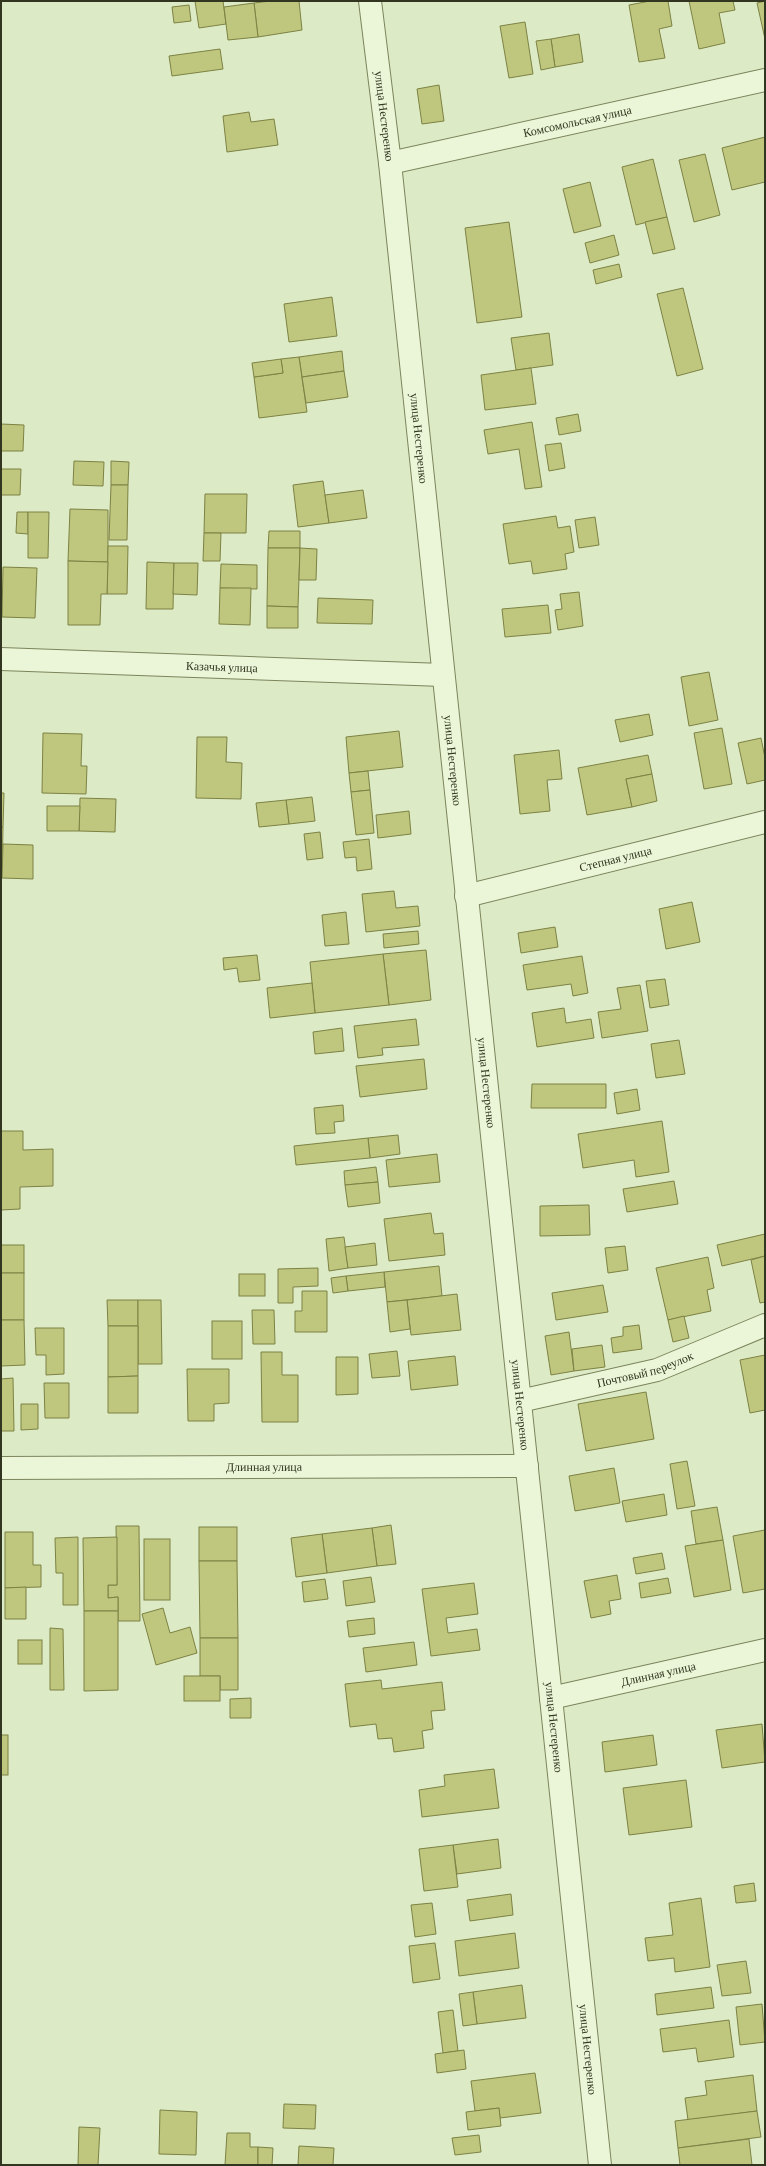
<svg xmlns="http://www.w3.org/2000/svg" width="766" height="2166" font-family="'Crimson Pro',serif">
<style>
.building{fill:#bfc67d;stroke:#7d8244}
.lines{fill:none;stroke-linecap:round;stroke-linejoin:round}
.minor-casing{stroke:#7c845c;stroke-width:24}
.tertiary-casing{stroke:#7c845c;stroke-width:24}
.minor{stroke:#eaf6d7;stroke-width:22}
.tertiary{stroke:#eaf6d7;stroke-width:22}
.labels{text-anchor:middle;dominant-baseline:central;stroke-width:3;stroke-linejoin:round;paint-order:stroke}
.street-label{font-size:12px;fill:#32351f;stroke:#e7f3d4}
</style>
<rect width="100%" height="100%" fill="#dcebc5"/>
<g class="building">
<path d="M195,1H223L226,24L199,28Z"/>
<path d="M270,1H299L302,30L258,37L254,3Z"/>
<path d="M650,1H668L672,26L659,29L665,58L639,62L629,5Z"/>
<path d="M689,1H733L735,10L719,13L725,43L699,49Z"/>
<path d="M765,1V39L757,3Z"/>
<path d="M254,3L258,37L228,40L224,7Z"/>
<path d="M189,5L191,21L174,23L172,7Z"/>
<path d="M525,22L533,74L509,78L500,26Z"/>
<path d="M579,34L583,62L555,67L551,39Z"/>
<path d="M551,39L555,67L541,70L536,41Z"/>
<path d="M220,49L223,69L172,76L169,56Z"/>
<path d="M439,85L444,121L422,124L417,89Z"/>
<path d="M249,112L251,122L274,119L278,145L227,152L223,116Z"/>
<path d="M765,137V182L732,190L722,148Z"/>
<path d="M705,154L720,215L694,222L679,160Z"/>
<path d="M653,159L667,217L636,225L622,167Z"/>
<path d="M590,182L601,226L574,233L563,189Z"/>
<path d="M667,217L675,249L653,254L645,222Z"/>
<path d="M509,222L522,317L477,323L465,228Z"/>
<path d="M614,235L619,255L590,263L585,243Z"/>
<path d="M619,264L622,277L596,284L593,270Z"/>
<path d="M683,288L703,369L677,376L657,294Z"/>
<path d="M332,297L337,336L289,342L284,304Z"/>
<path d="M549,333L553,365L516,370L511,338Z"/>
<path d="M342,351L344,371L302,377L299,357Z"/>
<path d="M299,357L307,412L259,418L254,377L283,373L281,359Z"/>
<path d="M281,359L283,373L254,377L252,363Z"/>
<path d="M531,368L536,404L485,410L481,375Z"/>
<path d="M344,371L348,397L306,403L302,377Z"/>
<path d="M578,414L581,431L559,435L556,418Z"/>
<path d="M532,422L542,487L525,489L519,449L488,454L484,430Z"/>
<path d="M1,424L24,425L23,451H1Z"/>
<path d="M561,443L565,468L549,471L545,445Z"/>
<path d="M74,461L104,462L103,486L73,485Z"/>
<path d="M111,461L129,462L128,485H111Z"/>
<path d="M1,469H21L20,495H1Z"/>
<path d="M323,481L329,523L298,527L293,485Z"/>
<path d="M111,485H128L127,540H109Z"/>
<path d="M363,490L367,518L329,523L325,495Z"/>
<path d="M205,494H247L246,533H204Z"/>
<path d="M70,509L108,510V562L68,561Z"/>
<path d="M17,512H28V534L16,533Z"/>
<path d="M28,512H49L48,558H28Z"/>
<path d="M556,516L558,528L570,526L574,552L565,554L567,569L533,574L531,561L509,564L503,524Z"/>
<path d="M595,517L599,545L579,548L575,520Z"/>
<path d="M269,531H300V548H268Z"/>
<path d="M204,533H221L220,561H203Z"/>
<path d="M108,546H128L127,594H107Z"/>
<path d="M268,548H300L298,607L267,606Z"/>
<path d="M300,548L317,549L316,580H299Z"/>
<path d="M68,561L108,562L107,594H101L100,625H68Z"/>
<path d="M147,562L174,563L173,609H146Z"/>
<path d="M174,563H198L197,595L173,594Z"/>
<path d="M221,564L257,565V589L220,588Z"/>
<path d="M3,567L37,568L35,618L2,617Z"/>
<path d="M220,588H251L250,625L219,624Z"/>
<path d="M579,592L583,626L558,630L555,610L562,609L560,594Z"/>
<path d="M318,598L373,600L372,624L317,623Z"/>
<path d="M548,605L551,633L505,637L502,609Z"/>
<path d="M267,606L298,607V628H267Z"/>
<path d="M709,672L718,720L689,726L681,677Z"/>
<path d="M649,714L653,735L620,742L615,720Z"/>
<path d="M722,728L732,784L704,789L694,733Z"/>
<path d="M399,731L403,767L349,773L346,737Z"/>
<path d="M43,733L82,734L81,766H87L86,794L42,793Z"/>
<path d="M197,737H227L226,762L242,763L241,799L196,798Z"/>
<path d="M761,738L765,758V780L747,784L738,743Z"/>
<path d="M559,750L562,779L547,780L550,811L520,814L514,755Z"/>
<path d="M648,755L652,774L626,779L632,807L587,815L578,768Z"/>
<path d="M368,771L370,790L351,792L349,773Z"/>
<path d="M652,774L657,801L632,807L626,779Z"/>
<path d="M370,790L374,833L356,835L351,792Z"/>
<path d="M1,793H4L3,827H1Z"/>
<path d="M312,797L315,821L289,824L286,800Z"/>
<path d="M80,798L116,799L115,832L79,831Z"/>
<path d="M286,800L289,824L259,827L256,803Z"/>
<path d="M47,806H80L79,831H47Z"/>
<path d="M409,811L411,834L378,838L376,815Z"/>
<path d="M1,827H3L2,878H1Z"/>
<path d="M320,832L323,858L307,860L304,834Z"/>
<path d="M369,839L372,869L357,871L356,857L345,858L343,842Z"/>
<path d="M3,844L33,845V879L2,878Z"/>
<path d="M394,891L396,908L418,906L420,926L366,932L362,894Z"/>
<path d="M692,902L700,942L666,949L659,909Z"/>
<path d="M346,912L349,944L325,946L322,915Z"/>
<path d="M555,927L558,947L521,953L518,933Z"/>
<path d="M418,931L419,944L384,948L383,934Z"/>
<path d="M426,950L431,1000L389,1005L383,954Z"/>
<path d="M383,954L389,1005L315,1013L310,962Z"/>
<path d="M257,955L260,980L239,982L237,968L224,970L223,958Z"/>
<path d="M582,956L588,993L573,996L571,984L527,990L523,965Z"/>
<path d="M665,979L669,1005L650,1008L646,981Z"/>
<path d="M312,983L315,1013L270,1018L267,988Z"/>
<path d="M640,985L648,1031L602,1038L598,1012L621,1009L617,988Z"/>
<path d="M564,1008L566,1023L591,1019L594,1038L537,1047L532,1013Z"/>
<path d="M416,1019L419,1045L382,1048L383,1055L358,1058L354,1026Z"/>
<path d="M342,1028L344,1051L315,1054L313,1032Z"/>
<path d="M679,1040L685,1074L656,1078L651,1044Z"/>
<path d="M424,1059L427,1089L360,1097L356,1066Z"/>
<path d="M532,1084H606V1108H531Z"/>
<path d="M637,1089L640,1110L617,1114L614,1093Z"/>
<path d="M343,1105L344,1121L334,1122L335,1133L316,1134L314,1108Z"/>
<path d="M662,1121L669,1172L636,1177L634,1160L583,1168L578,1134Z"/>
<path d="M1,1131H23V1150L53,1149V1186L20,1187V1209L1,1210Z"/>
<path d="M398,1135L400,1154L370,1158L368,1138Z"/>
<path d="M368,1138L370,1158L296,1165L294,1146Z"/>
<path d="M437,1154L440,1182L389,1187L386,1160Z"/>
<path d="M376,1167L378,1182L345,1185L344,1171Z"/>
<path d="M674,1181L678,1204L627,1212L623,1189Z"/>
<path d="M378,1182L380,1203L348,1207L345,1185Z"/>
<path d="M589,1205L590,1235L540,1236V1206Z"/>
<path d="M431,1213L434,1234L443,1233L445,1255L389,1261L384,1219Z"/>
<path d="M765,1234V1256L722,1266L717,1245Z"/>
<path d="M344,1237L348,1268L329,1271L326,1239Z"/>
<path d="M375,1243L377,1265L348,1268L345,1247Z"/>
<rect x="1" y="1245" width="23" height="28"/>
<path d="M625,1246L628,1270L608,1273L605,1248Z"/>
<path d="M765,1256V1302L760,1303L751,1260Z"/>
<path d="M708,1257L714,1288L707,1290L711,1311L668,1320L656,1268Z"/>
<path d="M439,1266L442,1296L387,1302L384,1272Z"/>
<path d="M318,1268V1286L293,1287V1303H278V1269Z"/>
<path d="M384,1272L385,1287L348,1291L346,1276Z"/>
<rect x="1" y="1273" width="23" height="47"/>
<rect x="239" y="1274" width="26" height="22"/>
<path d="M346,1276L348,1291L333,1293L331,1278Z"/>
<path d="M603,1285L608,1312L556,1320L552,1293Z"/>
<path d="M302,1291H327V1332H295V1311H302Z"/>
<path d="M457,1294L461,1330L411,1335L407,1300Z"/>
<path d="M107,1300H138V1326H108Z"/>
<path d="M138,1300H161L162,1364H138Z"/>
<path d="M407,1300L410,1329L390,1332L387,1302Z"/>
<path d="M252,1310H274L275,1344H253Z"/>
<path d="M684,1316L689,1338L673,1342L668,1320Z"/>
<path d="M1,1320H24L25,1365L1,1366Z"/>
<rect x="212" y="1321" width="30" height="38"/>
<path d="M639,1325L642,1349L613,1353L611,1338L623,1336V1327Z"/>
<path d="M108,1326H138V1376L108,1377Z"/>
<path d="M35,1328H64V1374L46,1375V1355H36Z"/>
<path d="M569,1332L574,1371L551,1375L545,1336Z"/>
<path d="M602,1345L605,1367L574,1371L572,1349Z"/>
<path d="M397,1351L400,1376L372,1378L369,1354Z"/>
<path d="M261,1352H282V1375H298V1422H262Z"/>
<path d="M765,1355V1410L750,1413L740,1360Z"/>
<path d="M455,1356L458,1385L411,1390L408,1361Z"/>
<path d="M336,1357H358V1394L336,1395Z"/>
<path d="M187,1369H229V1403L214,1404V1421H188Z"/>
<path d="M138,1376V1413H108V1377Z"/>
<path d="M13,1378L14,1431H1V1379Z"/>
<path d="M44,1383H69V1418H45Z"/>
<path d="M646,1392L654,1439L586,1451L578,1404Z"/>
<path d="M21,1404H38V1429L21,1430Z"/>
<path d="M687,1461L695,1506L677,1509L670,1464Z"/>
<path d="M614,1468L620,1503L575,1511L569,1476Z"/>
<path d="M664,1494L667,1515L626,1522L622,1501Z"/>
<path d="M717,1507L723,1540L696,1544L691,1511Z"/>
<path d="M391,1525L396,1564L377,1566L372,1528Z"/>
<path d="M116,1526H139L140,1621H118V1597L108,1598V1585H117Z"/>
<rect x="199" y="1527" width="38" height="34"/>
<path d="M372,1528L377,1566L327,1573L322,1534Z"/>
<path d="M765,1530V1589L743,1593L733,1536Z"/>
<path d="M5,1532H33V1565H41V1587L5,1588Z"/>
<path d="M322,1534L327,1573L296,1577L291,1538Z"/>
<path d="M78,1537V1605H63V1573H56L55,1538Z"/>
<path d="M117,1537V1585H108V1598L118,1597V1611H84L83,1538Z"/>
<rect x="144" y="1539" width="26" height="61"/>
<path d="M723,1540L731,1590L694,1597L685,1546Z"/>
<path d="M662,1553L665,1569L636,1574L633,1558Z"/>
<path d="M199,1561H237L238,1638H200Z"/>
<path d="M617,1575L621,1599L609,1601L611,1614L591,1618L584,1581Z"/>
<path d="M371,1577L375,1602L346,1606L343,1581Z"/>
<path d="M668,1578L671,1593L641,1598L639,1583Z"/>
<path d="M325,1579L328,1599L304,1602L302,1582Z"/>
<path d="M474,1583L478,1614L446,1618L448,1633L477,1629L480,1650L431,1656L422,1589Z"/>
<path d="M26,1587V1619H5V1588Z"/>
<path d="M163,1608L170,1633L190,1627L197,1653L156,1665L142,1614Z"/>
<path d="M84,1611H118V1690L84,1691Z"/>
<path d="M374,1618L375,1634L349,1637L347,1621Z"/>
<path d="M50,1628L63,1629L64,1690H50Z"/>
<path d="M200,1638H238V1690H220V1676H200Z"/>
<rect x="18" y="1640" width="24" height="24"/>
<path d="M414,1642L417,1665L366,1672L363,1648Z"/>
<rect x="184" y="1676" width="36" height="25"/>
<path d="M381,1680L382,1689L442,1682L445,1710L431,1711L433,1729L422,1731L424,1748L394,1752L392,1738L378,1739L376,1724L350,1727L345,1684Z"/>
<path d="M251,1698V1718H230V1699Z"/>
<path d="M762,1724L765,1762L722,1768L716,1730Z"/>
<rect x="1" y="1735" width="7" height="40"/>
<path d="M653,1735L657,1765L605,1772L602,1742Z"/>
<path d="M494,1769L499,1808L422,1817L419,1790L445,1786L444,1775Z"/>
<path d="M686,1780L692,1827L629,1835L623,1788Z"/>
<path d="M498,1839L501,1868L457,1874L453,1845Z"/>
<path d="M453,1845L458,1887L424,1891L419,1849Z"/>
<path d="M754,1883L756,1901L736,1903L734,1886Z"/>
<path d="M511,1894L513,1915L470,1921L467,1900Z"/>
<path d="M701,1898L710,1967L675,1972L674,1958L648,1961L645,1938L673,1935L669,1903Z"/>
<path d="M432,1903L436,1934L415,1937L411,1905Z"/>
<path d="M515,1933L519,1968L459,1976L455,1941Z"/>
<path d="M435,1943L440,1979L413,1983L409,1946Z"/>
<path d="M746,1961L751,1993L722,1996L717,1965Z"/>
<path d="M522,1985L526,2018L477,2024L473,1992Z"/>
<path d="M711,1987L714,2008L657,2015L655,1994Z"/>
<path d="M473,1992L477,2024L463,2026L459,1994Z"/>
<path d="M762,2004L765,2042L740,2045L736,2007Z"/>
<path d="M453,2010L458,2051L443,2053L438,2012Z"/>
<path d="M729,2020L734,2057L698,2062L696,2048L663,2052L660,2029Z"/>
<path d="M464,2050L466,2069L437,2073L435,2054Z"/>
<path d="M535,2073L541,2113L500,2118L499,2108L475,2111L471,2081Z"/>
<path d="M753,2075L757,2111L688,2120L685,2098L707,2095L705,2081Z"/>
<path d="M284,2104L316,2105L315,2129L283,2128Z"/>
<path d="M499,2108L501,2126L468,2130L466,2112Z"/>
<path d="M160,2110L197,2112L196,2155L159,2154Z"/>
<path d="M757,2111L761,2137L678,2148L675,2121Z"/>
<path d="M79,2127L100,2128L98,2165H78Z"/>
<path d="M227,2133H250V2147H258V2165H225Z"/>
<path d="M479,2135L481,2152L455,2155L452,2138Z"/>
<path d="M749,2139L752,2165H680L678,2148Z"/>
<path d="M299,2146L334,2148L333,2165H298Z"/>
<path d="M258,2147L273,2148L272,2165H258Z"/>
</g>
<g class="lines">
<g class="minor-casing">
<g id="minor">
<path id="s1" d="M390,163L765,80"/>
<path id="s2" d="M1,659L443,675"/>
<path id="s3" d="M466,896L765,822"/>
<path id="s4" d="M520,1401L657,1370L765,1325"/>
<path id="s5" d="M1,1468L527,1466"/>
<path id="s6" d="M551,1698L765,1650"/>
</g>
</g>
<g class="tertiary-casing">
<g id="tertiary">
<path id="s7" d="M370,1L390,163L600,2165"/>
</g>
</g>
<use href="#minor" class="minor"/>
<use href="#tertiary" class="tertiary"/>
</g>
<g class="labels">
<g class="street-label">
<text stroke="none"><textPath href="#s7" startOffset="116">улица Нестеренко</textPath></text>
<text stroke="none"><textPath href="#s1" startOffset="192">Комсомольская улица</textPath></text>
<text stroke="none"><textPath href="#s7" startOffset="440">улица Нестеренко</textPath></text>
<text stroke="none"><textPath href="#s2" startOffset="221">Казачья улица</textPath></text>
<text stroke="none"><textPath href="#s7" startOffset="764">улица Нестеренко</textPath></text>
<text stroke="none"><textPath href="#s3" startOffset="154">Степная улица</textPath></text>
<text stroke="none"><textPath href="#s7" startOffset="1088">улица Нестеренко</textPath></text>
<text stroke="none"><textPath href="#s4" startOffset="129">Почтовый переулок</textPath></text>
<text stroke="none"><textPath href="#s7" startOffset="1412">улица Нестеренко</textPath></text>
<text stroke="none"><textPath href="#s5" startOffset="263">Длинная улица</textPath></text>
<text stroke="none"><textPath href="#s6" startOffset="110">Длинная улица</textPath></text>
<text stroke="none"><textPath href="#s7" startOffset="1736">улица Нестеренко</textPath></text>
<text stroke="none"><textPath href="#s7" startOffset="2060">улица Нестеренко</textPath></text>
</g>
</g>
<rect width="766" height="2166" fill="none" stroke="#32351f" stroke-width="4"/>
</svg>
